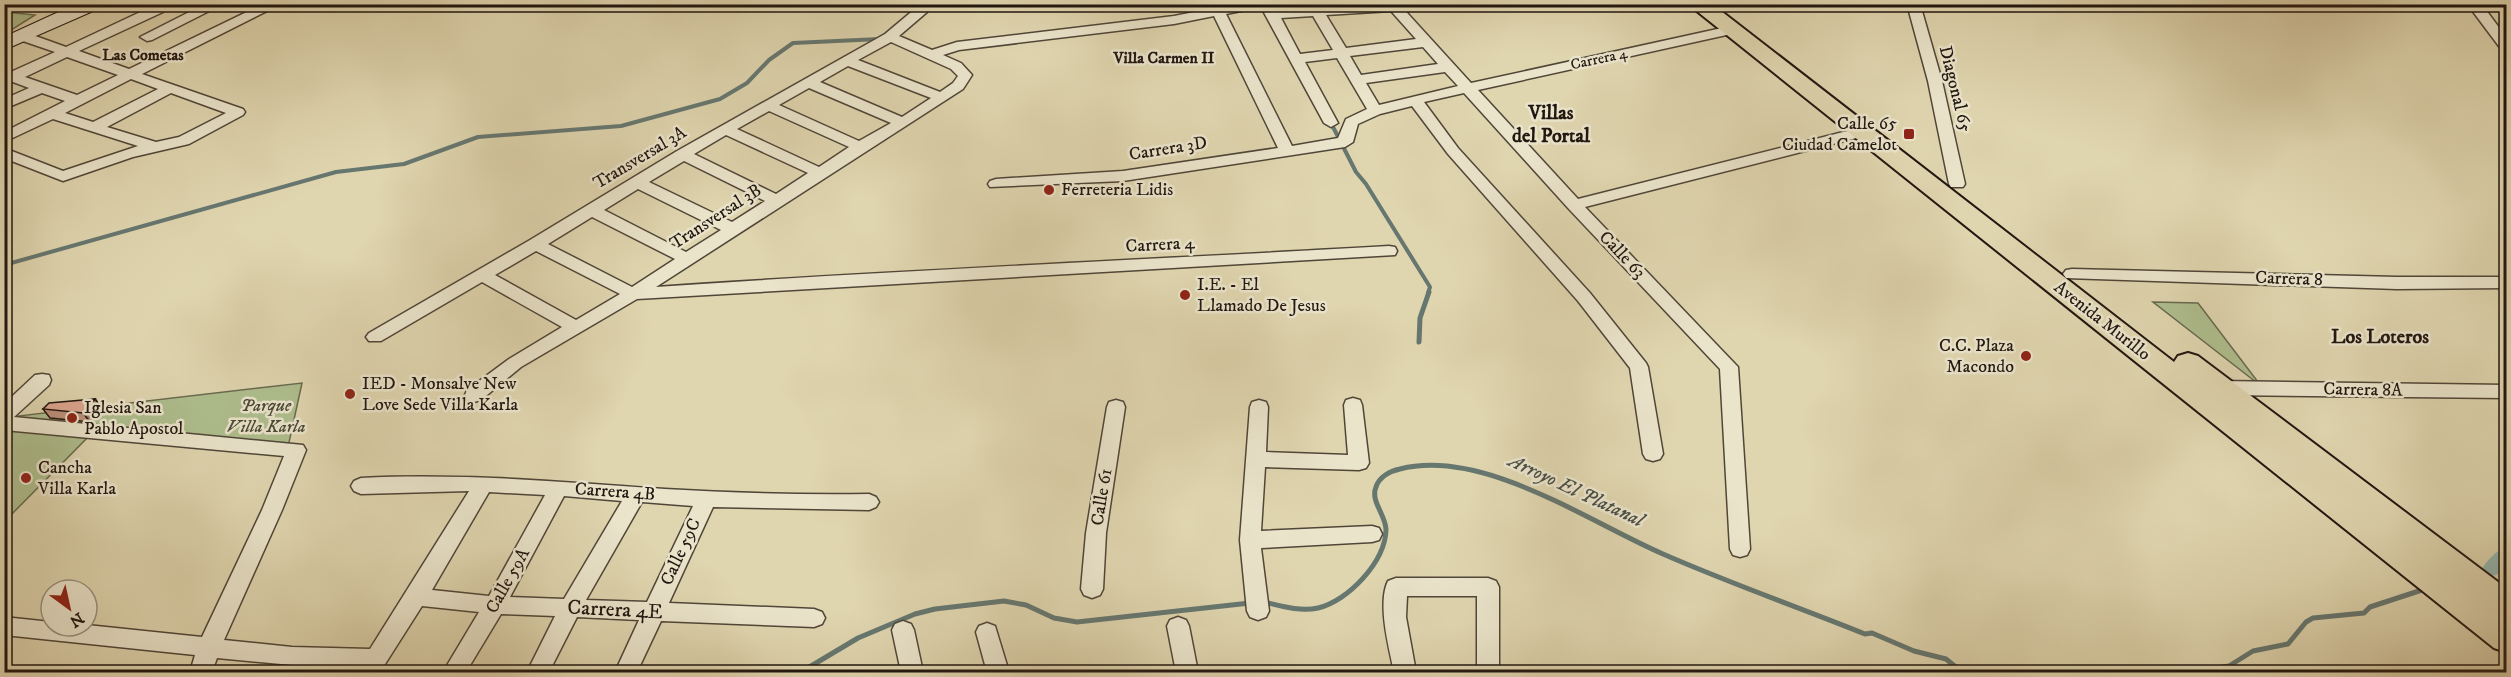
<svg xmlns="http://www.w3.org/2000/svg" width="2511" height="677" font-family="'IM FELL DW Pica',serif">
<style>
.green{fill:#aebe8e;stroke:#686a4f;stroke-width:1.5}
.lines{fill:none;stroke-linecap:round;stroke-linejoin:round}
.stream-far1{stroke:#667770;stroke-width:4}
.stream{stroke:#667770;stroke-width:5}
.canal{fill:#94b8b0;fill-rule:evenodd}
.street-casing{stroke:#504638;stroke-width:3}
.secondary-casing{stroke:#211610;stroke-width:2}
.primary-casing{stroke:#211610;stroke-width:4}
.street{fill:#eae4cb;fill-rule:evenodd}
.secondary{fill:#eae4cb;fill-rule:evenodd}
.primary{fill:#dfd5af;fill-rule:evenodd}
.wall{fill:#be907d;stroke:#211610;stroke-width:1.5}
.shaded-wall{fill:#9b7566;stroke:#211610;stroke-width:1.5}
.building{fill:#dda791;stroke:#211610;stroke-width:1.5}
.poi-dot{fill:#8f2418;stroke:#eae4cb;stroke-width:2}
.labels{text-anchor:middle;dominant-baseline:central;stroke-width:5;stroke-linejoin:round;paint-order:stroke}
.far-street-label{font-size:15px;fill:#211610;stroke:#eae4cb}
.far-neighbourhood-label{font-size:16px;font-weight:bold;fill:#211610;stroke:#eae4cb}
.street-label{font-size:18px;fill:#211610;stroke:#eae4cb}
.poi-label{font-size:18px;fill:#211610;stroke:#eae4cb;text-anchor:start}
.park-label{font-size:18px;font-style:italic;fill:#4b4836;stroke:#eae4cb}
.neighbourhood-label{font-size:20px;font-weight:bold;fill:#211610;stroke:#eae4cb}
.water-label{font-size:20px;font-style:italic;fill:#494f48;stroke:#eae4cb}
.near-street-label{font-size:21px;fill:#211610;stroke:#eae4cb}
</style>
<rect width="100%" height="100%" fill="#dfd5af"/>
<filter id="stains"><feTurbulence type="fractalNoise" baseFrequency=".00333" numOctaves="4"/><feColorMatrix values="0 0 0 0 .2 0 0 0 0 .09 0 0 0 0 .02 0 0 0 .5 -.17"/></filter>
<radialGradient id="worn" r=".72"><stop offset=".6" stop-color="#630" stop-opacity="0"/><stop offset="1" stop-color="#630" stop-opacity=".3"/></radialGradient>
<g class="green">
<path d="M5,12L35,15L5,34Z"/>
<path d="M2153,302L2198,303L2261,386Z"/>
<path d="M302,383L288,447L20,420L18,416Z"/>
<path d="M5,427L89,436L5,521Z"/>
</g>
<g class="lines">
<g class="stream-far1">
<path d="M1331,123L1356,172L1366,184L1430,287L1428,293"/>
<path d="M4,265L336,172L404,164L478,137L621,126L720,99L747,83L769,60L793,43L880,39"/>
</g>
<g class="stream">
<path d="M1419,342L1420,318L1429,292"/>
<path d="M1264,602C1281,606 1300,612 1318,608C1348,601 1385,562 1386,530C1386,515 1370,501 1376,487C1379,477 1390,471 1400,469C1483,448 1589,522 1663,554C1729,583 1798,607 1865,634L1872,633L1914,651L1946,659L1962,672"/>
<path d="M801,672L858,638L915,614L935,609L1004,601L1026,605L1054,618L1077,622L1250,603"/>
<path d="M2139,672L2160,668L2204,670L2229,666L2253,651L2288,644L2306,622L2313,618L2364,613L2370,607L2422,590"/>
</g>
<path class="canal" d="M2506,547V567C2499,574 2495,578 2485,574L2482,569C2487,560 2496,551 2506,547Z"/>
<g class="street-casing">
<g id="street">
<path d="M205,4H223L152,40L147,41L140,37Z"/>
<path d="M263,4H281L142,74L243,109L245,112L243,115L189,144L133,157L63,181L4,158V148L63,171L138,146L53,119L4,142V132L65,101L42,93L4,109V99L29,88L13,82L4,85V75L55,52L17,39L15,36L17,33H27L66,47L153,6H163L165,9L163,12L79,51L129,69ZM67,57L118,75L77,95L25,77ZM131,79L158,89L93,122L65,113ZM171,93L226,113L179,137L156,142L107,127Z"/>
<path d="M916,4H930L927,12L899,36L932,50L957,42L1174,16L1235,4H1273L1276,11L1399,4L1471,83L1731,26L1736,27L1738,30L1731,34L1478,90L1578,199L1863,127L1871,132L1868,135L1585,207L1738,367L1750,549L1747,555L1740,557L1733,555L1730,549L1720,369L1568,208L1464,93L1424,102L1458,148L1590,293L1646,363L1648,367L1663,454L1660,459L1653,461L1646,459L1643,454L1630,368L1578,301L1448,154L1412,106L1380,114L1358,124L1353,142L1345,147L1123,181L990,187L988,184L990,181L996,179L1123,171L1278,148L1214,16L1174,24L959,50L943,55L961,63L972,75L963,89L656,287C900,270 1145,260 1389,246L1395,247L1397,251L1395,255L637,299L521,367L481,400L474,402L467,400L465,395L467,390L509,359L562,327L482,282L381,341H369L366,337L369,333L530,240L677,151L885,34L916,8ZM1261,7L1324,123L1331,127L1338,123L1305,62L1337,58L1367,109L1346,119L1338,138L1292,146L1226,14ZM1391,11L1416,39L1346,48L1326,15ZM1313,16L1333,50L1300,54L1281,18ZM891,42L951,69L958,76L953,83L940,92L858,60ZM1423,47L1438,64L1361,75L1350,56ZM848,66L931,98L902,117L820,82ZM1445,72L1458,86L1379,105L1366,83ZM809,88L891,123L859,141L779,105ZM769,111L849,147L819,167L737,129ZM726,135L808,173L776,194L694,154ZM684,161L765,201L732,222L649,182ZM638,189L721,230L686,252L604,210ZM592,217L675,259L632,287L548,244ZM536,251L620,294L576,320L495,275Z"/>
<path d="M1907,4H1920L1942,81L1965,184L1963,187H1951L1949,184L1928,81Z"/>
<path d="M2478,5L2483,6L2506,37V50L2501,49L2471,9Z"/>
<path d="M2072,269L2397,277H2506V288L2397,289L2066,278L2063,274L2066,270Z"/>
<path d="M42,374L49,375L51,380L49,385L14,417L303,445L306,450L282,510L224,640L292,647L370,649L469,491L361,494L354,491L351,486L354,481L361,478C463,473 563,482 665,489C732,493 801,495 869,494L876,497L879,502L876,507L869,510L713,507L669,603L814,609L822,612L825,618L822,624L814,627L661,621L637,672H615L639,620L577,617L549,672H527L555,616L501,614L466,672H443L479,612L422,606L380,672H357L359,668L292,665L217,658L212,672H190L195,655L4,635V617L51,622V626L87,625L202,637L262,510L284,456L4,430V404L35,375ZM489,492L545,495L489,596L432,590ZM564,496L622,501L564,599L510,597ZM642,502L693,506L647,602L586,600Z"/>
<path d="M2220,381L2506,385V398L2220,395L2213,393L2211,388L2213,383Z"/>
<path d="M1353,398L1360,400L1362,405L1369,463L1366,468L1359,470L1265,467L1261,531L1372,526L1379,528L1382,534L1379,540L1372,542L1261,548L1269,611L1266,617L1258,620L1250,617L1247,611L1240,540L1250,407L1252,402L1259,400L1266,402L1268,407L1266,452L1348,455L1344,405L1346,400Z"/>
<path d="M1116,400L1123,402L1125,407L1106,533L1103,589L1100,595L1092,598L1084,595L1081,589L1086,533L1107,407L1109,402Z"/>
<path d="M1396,578H1488L1496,581L1499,587V672H1477V596H1407L1406,617L1416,672H1394C1389,648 1377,603 1388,581Z"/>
<path d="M1178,617L1186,620L1189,626L1198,672H1176L1167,626L1170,620Z"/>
<path d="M903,621L911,624L914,630L923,672H901L892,630L895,624Z"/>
<path d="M987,623L995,626L1009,672H987L976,632L979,626Z"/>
</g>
</g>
<g class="secondary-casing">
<path id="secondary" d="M76,4H102L100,8L4,50V37Z"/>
</g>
<g class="primary-casing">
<path id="primary" d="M1688,4H1712L2174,362L2178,356L2188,353L2198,356L2506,588V652L2494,648Z"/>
</g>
<use href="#street" class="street"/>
<use href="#secondary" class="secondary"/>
<use href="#primary" class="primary"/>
</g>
<path class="wall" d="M95,399L102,408L90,422L50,418L43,409Z"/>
<path class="shaded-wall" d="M95,399L102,408L90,422L83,413Z"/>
<path class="building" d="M95,399L83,413L43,409L49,403Z"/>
<g class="poi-dot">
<rect x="1903" y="128" width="12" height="12" rx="3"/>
<circle cx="1049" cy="190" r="6"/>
<circle cx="1185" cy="295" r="6"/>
<circle cx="2026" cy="356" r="6"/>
<circle cx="350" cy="394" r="6"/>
<circle cx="72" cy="418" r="6"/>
<circle cx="26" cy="478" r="6"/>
</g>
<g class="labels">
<g class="far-street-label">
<text transform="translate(1599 59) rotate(-12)">Carrera 4</text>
</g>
<g class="far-neighbourhood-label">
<text x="143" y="55">Las Cometas</text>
<text x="1164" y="58">Villa Carmen II</text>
</g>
<g class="street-label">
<text transform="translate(1955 89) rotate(76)">Diagonal 65</text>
<text transform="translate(1168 149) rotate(-9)">Carrera 3D</text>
<text transform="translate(640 158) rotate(-31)">Transversal 3A</text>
<text transform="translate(716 217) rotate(-33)">Transversal 3B</text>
<text transform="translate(1160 245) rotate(-3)">Carrera 4</text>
<text transform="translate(1622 255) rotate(46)">Calle 63</text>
<text transform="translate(2289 279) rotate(2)">Carrera 8</text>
<text transform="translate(2102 321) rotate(38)">Avenida Murillo</text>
<text transform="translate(2363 390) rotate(1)">Carrera 8A</text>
<text transform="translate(615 492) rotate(4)">Carrera 4B</text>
<text transform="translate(1102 497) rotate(-81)">Calle 61</text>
<text transform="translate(681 552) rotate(-65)">Calle 59C</text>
<text transform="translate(508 581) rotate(-61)">Calle 59A</text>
</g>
<g class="poi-label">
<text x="1897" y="124" text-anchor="end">Calle 65<tspan x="1897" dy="21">Ciudad Camelot</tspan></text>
<text x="1061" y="190">Ferreteria Lidis</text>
<text x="1197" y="285">I.E. - El<tspan x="1197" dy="21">Llamado De Jesus</tspan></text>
<text x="2014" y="346" text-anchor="end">C.C. Plaza<tspan x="2014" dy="21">Macondo</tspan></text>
<text x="362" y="384">IED - Monsalve New<tspan x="362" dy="21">Love Sede Villa Karla</tspan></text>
<text x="84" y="408">Iglesia San<tspan x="84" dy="21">Pablo Apostol</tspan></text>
<text x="38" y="468">Cancha<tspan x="38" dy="21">Villa Karla</tspan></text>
</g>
<g class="park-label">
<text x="266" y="406">Parque<tspan x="266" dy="21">Villa Karla</tspan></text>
</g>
<g class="neighbourhood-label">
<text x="1551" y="113">Villas<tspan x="1551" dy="23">del Portal</tspan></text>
<text x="2380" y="337">Los Loteros</text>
</g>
<g class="water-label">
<text transform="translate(1576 491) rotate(25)">Arroyo El Platanal</text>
</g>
<g class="near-street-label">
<text transform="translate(615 610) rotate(3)">Carrera 4E</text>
</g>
</g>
<rect width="2511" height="677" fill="none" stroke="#dfd5af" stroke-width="24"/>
<rect x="6" y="6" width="2499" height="665" fill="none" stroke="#211610" stroke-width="3"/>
<rect x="12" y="12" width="2487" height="653" fill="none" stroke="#211610" stroke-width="1.5"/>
<g transform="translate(69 608) rotate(147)"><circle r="28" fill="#eae4cb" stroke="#9a9280" stroke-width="1.5"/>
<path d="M0-4.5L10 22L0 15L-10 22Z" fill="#8f2418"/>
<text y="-9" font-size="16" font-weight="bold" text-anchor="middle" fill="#211610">N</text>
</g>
<rect width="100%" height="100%" filter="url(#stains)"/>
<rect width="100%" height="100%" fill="url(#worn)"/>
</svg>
